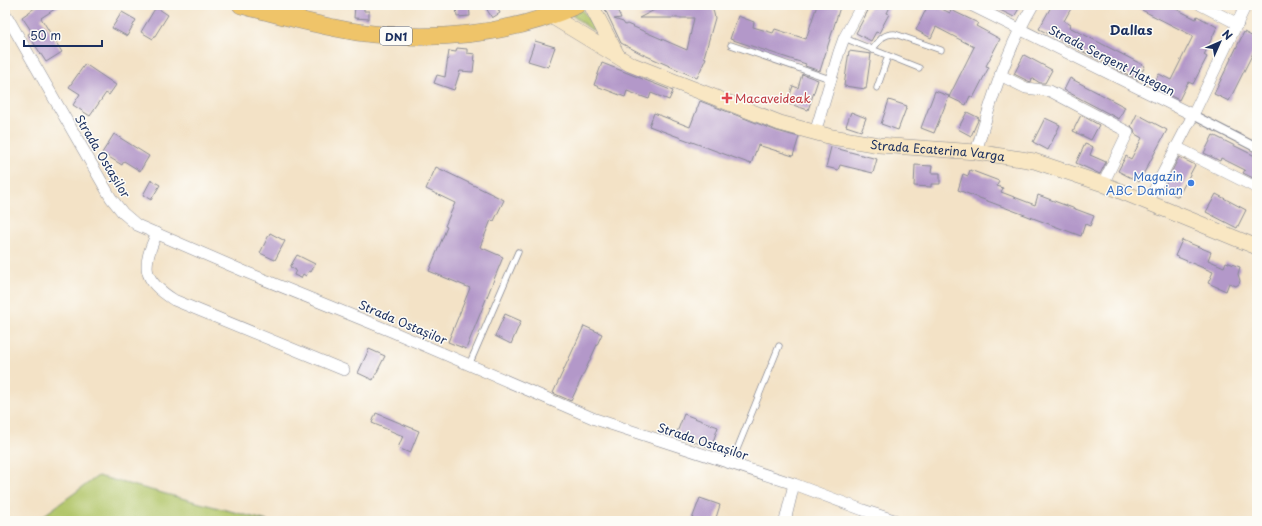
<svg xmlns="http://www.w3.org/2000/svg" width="1262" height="526" font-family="'Playpen Sans',sans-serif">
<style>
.green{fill:#b2c66a;stroke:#667a64}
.building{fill:#b398c9}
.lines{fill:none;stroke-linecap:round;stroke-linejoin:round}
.service-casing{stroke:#878892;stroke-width:7}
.pedestrian-casing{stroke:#878892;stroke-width:10}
.minor-casing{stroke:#878892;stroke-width:12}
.secondary-casing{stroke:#878892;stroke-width:16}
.primary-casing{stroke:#878892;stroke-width:18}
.service{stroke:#fff;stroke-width:5.5}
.pedestrian{stroke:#fff;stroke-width:8}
.minor{stroke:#fff;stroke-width:11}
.secondary{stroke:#f9e7c3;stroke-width:15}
.primary{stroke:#efc469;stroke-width:17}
.health-dot{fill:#e0444e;stroke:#fdfcf7;stroke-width:1.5}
.shop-dot{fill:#3f7fe0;stroke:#fdfcf7;stroke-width:1.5}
.labels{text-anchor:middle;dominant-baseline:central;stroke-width:3;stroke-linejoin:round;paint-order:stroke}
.shield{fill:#fdfcf7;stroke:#5f6c8c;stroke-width:1}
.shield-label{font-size:11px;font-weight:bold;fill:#1b2f5e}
.street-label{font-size:12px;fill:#1b2f5e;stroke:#fdfcf7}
.health-label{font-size:12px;fill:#be3a42;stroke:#fdfcf7;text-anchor:start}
.shop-label{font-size:12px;fill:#366cbe;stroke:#fdfcf7;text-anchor:end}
.neighbourhood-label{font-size:13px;font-weight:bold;fill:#1b2f5e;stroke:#fdfcf7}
</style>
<rect width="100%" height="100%" fill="#fdfcf7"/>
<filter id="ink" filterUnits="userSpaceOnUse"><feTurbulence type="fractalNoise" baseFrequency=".025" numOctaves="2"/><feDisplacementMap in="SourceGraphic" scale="8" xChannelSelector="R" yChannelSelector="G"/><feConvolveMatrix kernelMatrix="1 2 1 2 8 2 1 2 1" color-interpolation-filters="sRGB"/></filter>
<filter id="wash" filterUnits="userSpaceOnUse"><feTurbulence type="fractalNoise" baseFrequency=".012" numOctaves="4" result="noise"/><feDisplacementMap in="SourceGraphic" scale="16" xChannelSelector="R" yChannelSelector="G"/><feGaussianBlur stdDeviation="0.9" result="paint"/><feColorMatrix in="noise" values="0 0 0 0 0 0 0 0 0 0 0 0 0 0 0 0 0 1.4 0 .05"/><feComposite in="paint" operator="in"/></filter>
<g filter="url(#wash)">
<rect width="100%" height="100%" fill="#f3e2c6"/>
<g class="green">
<path d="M581,8L595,28L593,31L572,15Z"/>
<path d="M98,476L268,521H36Z"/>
</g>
<g id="blocks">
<g class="building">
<path d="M39,5H61L41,18L62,52L46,62L28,34L32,32L22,17Z"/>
<path d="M355,5H364V11H369V19L354,18Z"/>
<path d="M456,5H469L470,16L457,17Z"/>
<path d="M490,5H496L500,13L492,18L486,8Z"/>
<path d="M603,5H615L621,18L614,19L623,22L625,25L627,24L687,50L694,18H639L664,5H712L715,18L704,57L706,58L697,78L642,54L621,43Z"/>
<path d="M817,5H834L840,7L820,71L805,66L806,64L730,39L738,16L754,22L753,27L773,33L775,29L806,39Z"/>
<path d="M871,5H891L887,13L889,14L879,33L876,32L871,41L856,33Z"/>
<path d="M928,5H934L950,13L951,10L978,23L976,26L1000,39L986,66L989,67L973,98L970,96L966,105L949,97L974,47L936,27L931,38L916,30Z"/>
<path d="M990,5H1021L1014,17Z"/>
<path d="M1052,5H1073L1064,21L1071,25L1069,27L1145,66L1138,80L1039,29Z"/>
<path d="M1132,5H1168L1196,19L1197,16L1217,27L1204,55L1207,57L1193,84L1188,82L1179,100L1152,87L1159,74L1171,80L1193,36Z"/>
<path d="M156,7L168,15L153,39L141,32Z"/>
<path d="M122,12L136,20L127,36L112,28Z"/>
<path d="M1244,32L1257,39V45L1229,101L1214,94Z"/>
<path d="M535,41L555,47L548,67L528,61Z"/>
<path d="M457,48L467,49V53L475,54L473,72L460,71L454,90L434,83L437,75L445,77L449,51L456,52Z"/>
<path d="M849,51L871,54L866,89L844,86Z"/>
<path d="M1024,55L1052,70L1045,83H1040L1032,78L1031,82L1028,81L1014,74Z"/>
<path d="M602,63L673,91L669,100L651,93L649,99L627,91L625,97L594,85Z"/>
<path d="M85,64L116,85L109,95L106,93L90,116L73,105L80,94L69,87Z"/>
<path d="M802,74L818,80L808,110L787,103L793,86L798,88Z"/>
<path d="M1070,78L1125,107L1119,119L1064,90Z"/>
<path d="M935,91L949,96L934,133L921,128Z"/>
<path d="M889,100L907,106L898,130L881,124Z"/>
<path d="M700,101L777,131L799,137L793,156L758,145L751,164L649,126L654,113L690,127Z"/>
<path d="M851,112L866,118L861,131L846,126Z"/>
<path d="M967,112L979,118L971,136L958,129Z"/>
<path d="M1137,114L1167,130L1139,182L1118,171L1126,156L1131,159L1142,138L1135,134L1134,129L1131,126Z"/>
<path d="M1081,115L1099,125L1091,140L1073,131Z"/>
<path d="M1045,118L1060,125L1048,150L1033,142Z"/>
<path d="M114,134L149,156L140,171L124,161L122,165L102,153Z"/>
<path d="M1213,135L1257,157V180L1243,173L1245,170L1221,158L1220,161L1204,153Z"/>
<path d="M1085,144L1093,147L1090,155L1106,162L1100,174L1076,163Z"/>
<path d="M831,147L877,159L873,173L840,165L838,170L826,167Z"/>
<path d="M1179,157L1195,165L1178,197L1163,189Z"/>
<path d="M915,165L932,166L931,173H940V184H931V187L914,186Z"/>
<path d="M436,167L504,200L494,221L491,220L480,247L503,257L466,349L448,342L470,288L429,271L447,227L445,226L455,203L426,189Z"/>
<path d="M970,170L999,181L997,186L1003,188L1001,192L1035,205L1038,195L1094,216L1090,226L1085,224L1081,236L958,190L963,174L968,176Z"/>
<path d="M151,180L160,185L151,200L143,195Z"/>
<path d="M1216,194L1246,210L1237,228L1206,212Z"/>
<path d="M270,233L285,241L275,260L260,253Z"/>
<path d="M1182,240L1211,252L1208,260L1224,267L1226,262L1240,267L1238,274L1240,281L1239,284L1236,286L1229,283L1226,291L1208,283L1213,272L1175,256Z"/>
<path d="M297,255L315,264L311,272L309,271L306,276L303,274L301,278L294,275L296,270L290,267Z"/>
<path d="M505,314L521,321L511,344L495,336Z"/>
<path d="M584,326L602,334L571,401L553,393Z"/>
<path d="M369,349L385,356L373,380L358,373Z"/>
<path d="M376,413L419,431L410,453L398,448L403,436L372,423Z"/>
<path d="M684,414L718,427L711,448L676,435Z"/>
<path d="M700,498L720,505L715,521H697L692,519Z"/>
</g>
</g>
</g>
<g filter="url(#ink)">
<use href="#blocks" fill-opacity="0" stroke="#878892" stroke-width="1"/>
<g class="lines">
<g class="service-casing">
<g id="service">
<path d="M844,38L919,68"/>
<path d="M731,45L830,79"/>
<path d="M872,50C879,41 883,33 895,34L941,50"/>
<path d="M877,88L888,56"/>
<path d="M469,365L518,252"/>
<path d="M731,464L779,346"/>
</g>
</g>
<g class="pedestrian-casing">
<path id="pedestrian" d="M1193,115L1257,148"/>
</g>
<g class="minor-casing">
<g id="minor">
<path d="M971,5L1193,115"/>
<path d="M1201,5L1238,24"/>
<path d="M5,13L111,198L123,213L137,225L248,273L393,332L595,419L794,484L863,510L897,521"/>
<path d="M1000,75L1026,88L1050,91L1128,132L1103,184"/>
<path d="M815,133L839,52L844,38L862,5"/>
<path d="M1176,147L1257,188"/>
<path d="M976,152C991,101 1006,51 1033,5"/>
<path d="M1148,202L1193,115L1246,5"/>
<path d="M157,233C142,266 141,279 174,300L344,370"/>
<path d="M785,521L794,484"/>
</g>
</g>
<g class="secondary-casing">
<g id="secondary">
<path d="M591,5L617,55"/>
<path id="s1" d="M551,16L630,64L780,123L832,137L879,145L976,152L1034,161L1103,184L1257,247"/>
</g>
</g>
<g class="primary-casing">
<path id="primary" d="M241,5C279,15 318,26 357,32C430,42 509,36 577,5"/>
</g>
<use href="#service" class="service"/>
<use href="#pedestrian" class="pedestrian"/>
<use href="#minor" class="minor"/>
<use href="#secondary" class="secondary"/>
<use href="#primary" class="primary"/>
</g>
</g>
<path class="health-dot" d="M725 92h4v4h4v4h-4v4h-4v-4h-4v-4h4z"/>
<circle class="shop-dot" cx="1191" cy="183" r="4"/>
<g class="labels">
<rect class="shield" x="380" y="27" width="32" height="18" rx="3"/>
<g class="shield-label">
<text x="396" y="36">DN1</text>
</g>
<g class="street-label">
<text transform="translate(1112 60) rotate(27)">Strada Sergent Hațegan</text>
<text stroke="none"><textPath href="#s1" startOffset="414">Strada Ecaterina Varga</textPath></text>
<text transform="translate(103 156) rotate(59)">Strada Ostașilor</text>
<text transform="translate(403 322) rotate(23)">Strada Ostașilor</text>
<text transform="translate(703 441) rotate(18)">Strada Ostașilor</text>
</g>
<g class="health-label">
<text x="735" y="98">Macaveideak</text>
</g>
<g class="shop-label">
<text x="1183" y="176">Magazin<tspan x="1183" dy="14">ABC Damian</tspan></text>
</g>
<g class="neighbourhood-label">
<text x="1131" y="29">Dallas</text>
</g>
</g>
<rect width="1262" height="526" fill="none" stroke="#fdfcf7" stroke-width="20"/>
<g transform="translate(1220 42) rotate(45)" stroke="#fdfcf7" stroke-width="3" paint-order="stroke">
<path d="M0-3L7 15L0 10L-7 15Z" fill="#1b2f5e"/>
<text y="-6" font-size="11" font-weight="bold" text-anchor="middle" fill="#1b2f5e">N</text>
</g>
<path d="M24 40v6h78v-6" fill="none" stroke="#1b2f5e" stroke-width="2"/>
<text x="30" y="40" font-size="12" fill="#1b2f5e" stroke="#fdfcf7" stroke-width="3" paint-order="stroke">50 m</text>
</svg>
